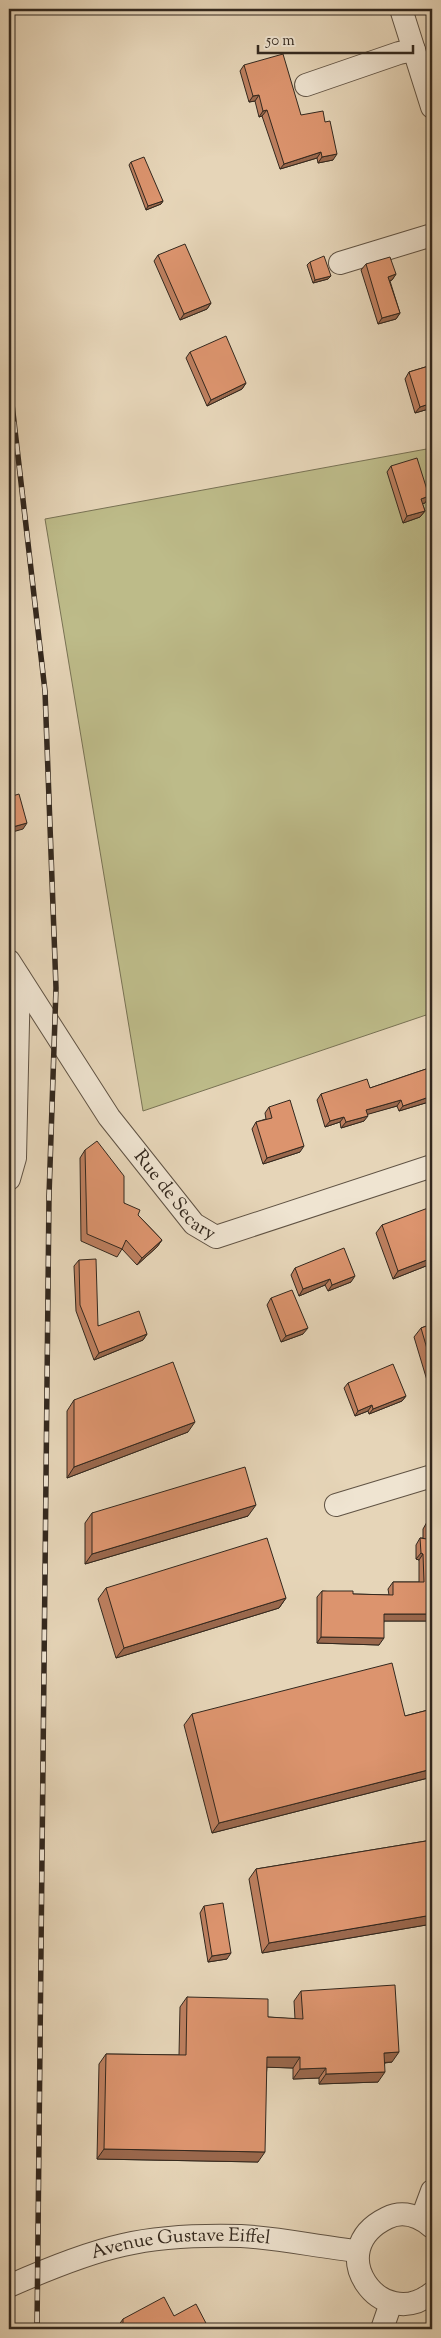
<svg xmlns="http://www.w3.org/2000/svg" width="441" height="2338" font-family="'Sorts Mill Goudy',serif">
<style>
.green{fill:#bdbb89;stroke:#787254}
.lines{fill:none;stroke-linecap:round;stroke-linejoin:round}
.minor-casing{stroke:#605344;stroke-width:24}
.minor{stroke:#efe4d1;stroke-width:22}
.rail-casing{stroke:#33281e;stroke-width:5.5}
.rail{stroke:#efe4d1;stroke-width:4;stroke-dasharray:11;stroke-linecap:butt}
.wall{fill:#bd7f5f;stroke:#33281e}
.shaded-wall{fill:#9a684d;stroke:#33281e}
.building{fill:#dc946e;stroke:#33281e}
.labels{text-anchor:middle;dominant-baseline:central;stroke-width:5;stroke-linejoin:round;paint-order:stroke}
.street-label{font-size:19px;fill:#33281e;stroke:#efe4d1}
</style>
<rect width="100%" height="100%" fill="#e6d5b8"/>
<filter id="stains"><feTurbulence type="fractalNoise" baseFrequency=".004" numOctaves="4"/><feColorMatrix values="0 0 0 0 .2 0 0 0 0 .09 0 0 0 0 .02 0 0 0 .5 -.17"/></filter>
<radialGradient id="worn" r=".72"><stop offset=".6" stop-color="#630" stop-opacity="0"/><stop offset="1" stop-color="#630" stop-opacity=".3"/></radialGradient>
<path class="green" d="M432,448V1013L143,1111L45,519Z"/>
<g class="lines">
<g class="minor-casing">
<g id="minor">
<path d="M401,9L432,107"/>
<path d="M306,85L399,53L414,50"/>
<path d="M340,263L432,235"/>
<path id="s1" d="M9,961L109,1117L194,1224L216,1237L432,1166"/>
<path d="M9,1179L15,1158L19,977"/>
<path d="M336,1505L432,1476"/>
<path d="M422,2218L432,2191"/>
<path d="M432,2227C419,2216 403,2210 387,2218C321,2250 381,2334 432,2293"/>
<path id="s2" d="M9,2286C43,2271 87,2253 123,2245C161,2236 202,2235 241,2236C280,2238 319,2247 358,2251"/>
<path d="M382,2329L391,2303"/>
</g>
</g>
<use href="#minor" class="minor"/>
<g class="rail-casing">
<path id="rail" d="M9,378L45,691L56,988L49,1196L37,2329"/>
</g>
<use href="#rail" class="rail"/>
</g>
<g class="wall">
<path d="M244,65L301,115L333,160L318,163L317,158L280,169L262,116L259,117L255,101L249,102L240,71Z"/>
<path d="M131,162L163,201L161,204L146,210L129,165Z"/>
<path d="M158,255L211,303L207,309L180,320L154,261Z"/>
<path d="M310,262L331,276L328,279L313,283L307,265Z"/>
<path d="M366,264L396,274L392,280L390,281L400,313L396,319L378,324L361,270Z"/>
<path d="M190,352L246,383L242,389L207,406L186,358Z"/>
<path d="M432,365V408L415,413L405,379L409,372Z"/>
<path d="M391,466L429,496L425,503H422L425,511L420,517L403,523L387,472Z"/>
<path d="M432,1067V1101L399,1111L397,1106L367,1114L364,1121L341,1128L340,1122L325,1127L317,1100L321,1094L370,1088Z"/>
<path d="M269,1107L300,1152L263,1164L252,1129L256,1122L266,1119L265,1113Z"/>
<path d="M85,1150L124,1203L138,1215L162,1240L157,1247L137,1265L122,1249L117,1257L81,1241L80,1158Z"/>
<path d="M432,1214V1266L431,1264L393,1279L376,1233L382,1225Z"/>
<path d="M79,1260L98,1326L147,1334L143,1340L94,1360L76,1311L74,1266Z"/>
<path d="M295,1268L351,1282L328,1291L325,1285L299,1296L291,1275Z"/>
<path d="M271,1298L303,1334L281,1342L267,1305Z"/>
<path d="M432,1324V1397L414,1337L421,1328Z"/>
<path d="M348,1383L406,1396L402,1401L369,1414L368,1411L355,1416L344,1388Z"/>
<path d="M74,1400L188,1432L67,1478V1411Z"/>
<path d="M92,1513L248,1516L85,1564V1523Z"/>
<path d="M427,1522H432V1615L428,1621H384L379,1645L317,1643V1597L322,1591L353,1594L389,1595L388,1589L393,1582H419V1560L416,1559V1545L420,1538H423V1529Z"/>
<path d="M106,1588L286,1598L279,1608L116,1658L98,1599Z"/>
<path d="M432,1709V1777L212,1833L184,1725L192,1714L405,1716Z"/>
<path d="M432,1840V1924L262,1953L249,1879L256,1869Z"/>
<path d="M204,1906L227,1959L208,1962L200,1913Z"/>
<path d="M301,1991L392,2062L385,2063L378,2082L319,2084V2078L293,2079V2068L267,2067L258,2162L97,2159L99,2064L106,2054L179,2055L180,2007L187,1997L268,2017L295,2019L294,2001Z"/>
<path d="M174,2316L209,2329H116L123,2319Z"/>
</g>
<g class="shaded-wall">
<path d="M259,95L255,101L249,102L253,96Z"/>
<path d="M267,110L262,116L259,117L263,111Z"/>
<path d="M321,152L317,158L280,169L284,164Z"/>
<path d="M337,154L333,160L318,163L322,157Z"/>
<path d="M163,201L161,204L146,210L148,206Z"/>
<path d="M396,274L392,280L384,282L388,277Z"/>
<path d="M331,276L328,279L313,283L315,280Z"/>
<path d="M211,303L207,309L180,320L184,314Z"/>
<path d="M400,313L396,319L378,324L382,318Z"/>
<path d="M246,383L242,389L207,406L211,400Z"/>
<path d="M432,403V408L415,413L420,407Z"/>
<path d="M429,496L425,503L417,505L421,499Z"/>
<path d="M425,511L420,517L403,523L407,516Z"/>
<path d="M27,823L23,829L9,833V828Z"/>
<path d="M432,1096V1101L399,1111L403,1106Z"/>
<path d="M401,1100L397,1106L362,1116L366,1110Z"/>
<path d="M368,1116L364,1121L341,1128L346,1122Z"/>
<path d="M344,1117L340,1122L325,1127L330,1121Z"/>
<path d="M304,1146L300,1152L263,1164L267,1158Z"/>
<path d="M162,1240L157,1247L137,1265L142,1258Z"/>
<path d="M432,1258V1263L431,1264L393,1279L398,1271Z"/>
<path d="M355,1276L351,1282L328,1291L332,1285Z"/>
<path d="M330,1279L325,1285L299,1296L303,1289Z"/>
<path d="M308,1328L303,1334L281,1342L286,1336Z"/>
<path d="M147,1334L143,1340L94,1360L99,1353Z"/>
<path d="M406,1396L402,1401L369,1414L373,1409Z"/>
<path d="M372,1405L368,1411L355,1416L358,1411Z"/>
<path d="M195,1422L188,1432L67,1478L74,1467Z"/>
<path d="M256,1505L248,1516L85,1564L92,1554Z"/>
<path d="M421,1553L423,1554L419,1560L416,1559Z"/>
<path d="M286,1598L279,1608L116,1658L124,1648Z"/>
<path d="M384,1614H432V1615L428,1621H380Z"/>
<path d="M321,1637L384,1638L379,1645L317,1643Z"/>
<path d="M432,1769V1777L212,1833L219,1823Z"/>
<path d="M432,1915V1924L262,1953L269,1943Z"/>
<path d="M231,1953L227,1959L208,1962L212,1956Z"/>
<path d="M399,2052L392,2062L377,2063L384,2053Z"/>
<path d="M267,2057H300L293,2068L260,2067Z"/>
<path d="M326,2068L319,2078L293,2079L300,2069Z"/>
<path d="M385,2072L378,2082L319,2084L326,2074Z"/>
<path d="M104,2149L265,2152L258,2162L97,2159Z"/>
</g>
<g class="building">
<path d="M283,54L301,115L323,111L325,122L330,121L337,154L322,157L321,152L284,164L267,110L263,111L259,95L253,96L244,65Z"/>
<path d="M144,157L163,201L148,206L131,162Z"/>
<path d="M185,244L211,303L184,314L158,255Z"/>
<path d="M324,256L331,276L315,280L310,262Z"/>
<path d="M390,257L396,274L388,277L400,313L382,318L366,264Z"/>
<path d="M226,336L246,383L211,400L190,352Z"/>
<path d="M432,365V403L420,407L409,372Z"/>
<path d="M417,458L429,496L421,499L425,511L407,516L391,466Z"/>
<path d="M19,794L27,823L9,828V797Z"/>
<path d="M432,1067V1096L403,1106L401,1100L366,1110L368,1116L346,1122L344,1117L330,1121L321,1094L367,1079L370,1088Z"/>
<path d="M290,1100L304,1146L267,1158L256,1122L272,1118L269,1107Z"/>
<path d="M97,1141L124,1176V1203L140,1210L138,1215L162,1240L142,1258L126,1240L122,1249L87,1234L85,1150Z"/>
<path d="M428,1208L431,1215L432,1214V1258L398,1271L382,1225Z"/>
<path d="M344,1248L355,1276L332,1285L330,1279L303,1289L295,1268Z"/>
<path d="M96,1259L98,1326L139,1311L147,1334L99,1353L80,1305L79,1260Z"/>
<path d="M292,1290L308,1328L286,1336L271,1298Z"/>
<path d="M432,1324V1366L421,1328Z"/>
<path d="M173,1362L195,1422L74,1467V1400Z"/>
<path d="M393,1364L406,1396L373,1409L372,1405L358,1411L348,1383Z"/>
<path d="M245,1467L256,1505L92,1554V1513Z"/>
<path d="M427,1522H432V1614H384V1638L321,1637L322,1591H353V1594L393,1595V1582H424L423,1554L421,1553L420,1538L427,1539Z"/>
<path d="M267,1538L286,1598L124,1648L106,1588Z"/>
<path d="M392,1663L405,1716L432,1709V1769L219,1823L192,1714Z"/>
<path d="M432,1840V1915L269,1943L256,1869Z"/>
<path d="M223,1903L231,1953L212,1956L204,1906Z"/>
<path d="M395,1985L399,2052L384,2053L385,2072L326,2074V2068L300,2069V2057H267L265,2152L104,2149L106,2054L186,2055L187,1997L268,1999V2017L303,2019L301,1991Z"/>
<path d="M164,2297L174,2316L196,2304L209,2329H123V2319Z"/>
</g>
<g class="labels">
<g class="street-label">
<text stroke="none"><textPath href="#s1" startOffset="288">Rue de Secary</textPath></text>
<text stroke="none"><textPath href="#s2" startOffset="179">Avenue Gustave Eiffel</textPath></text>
</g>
</g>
<rect width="441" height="2338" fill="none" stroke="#e6d5b8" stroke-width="30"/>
<rect x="10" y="10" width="421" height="2318" fill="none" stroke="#33281e" stroke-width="2.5"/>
<rect x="15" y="15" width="411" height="2308" fill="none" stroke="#33281e"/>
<path d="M258 45v8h155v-8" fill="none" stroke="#33281e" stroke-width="2.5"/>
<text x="266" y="45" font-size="15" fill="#33281e" stroke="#efe4d1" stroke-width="4" paint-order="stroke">50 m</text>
<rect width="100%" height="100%" filter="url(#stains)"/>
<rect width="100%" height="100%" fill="url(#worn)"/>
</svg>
